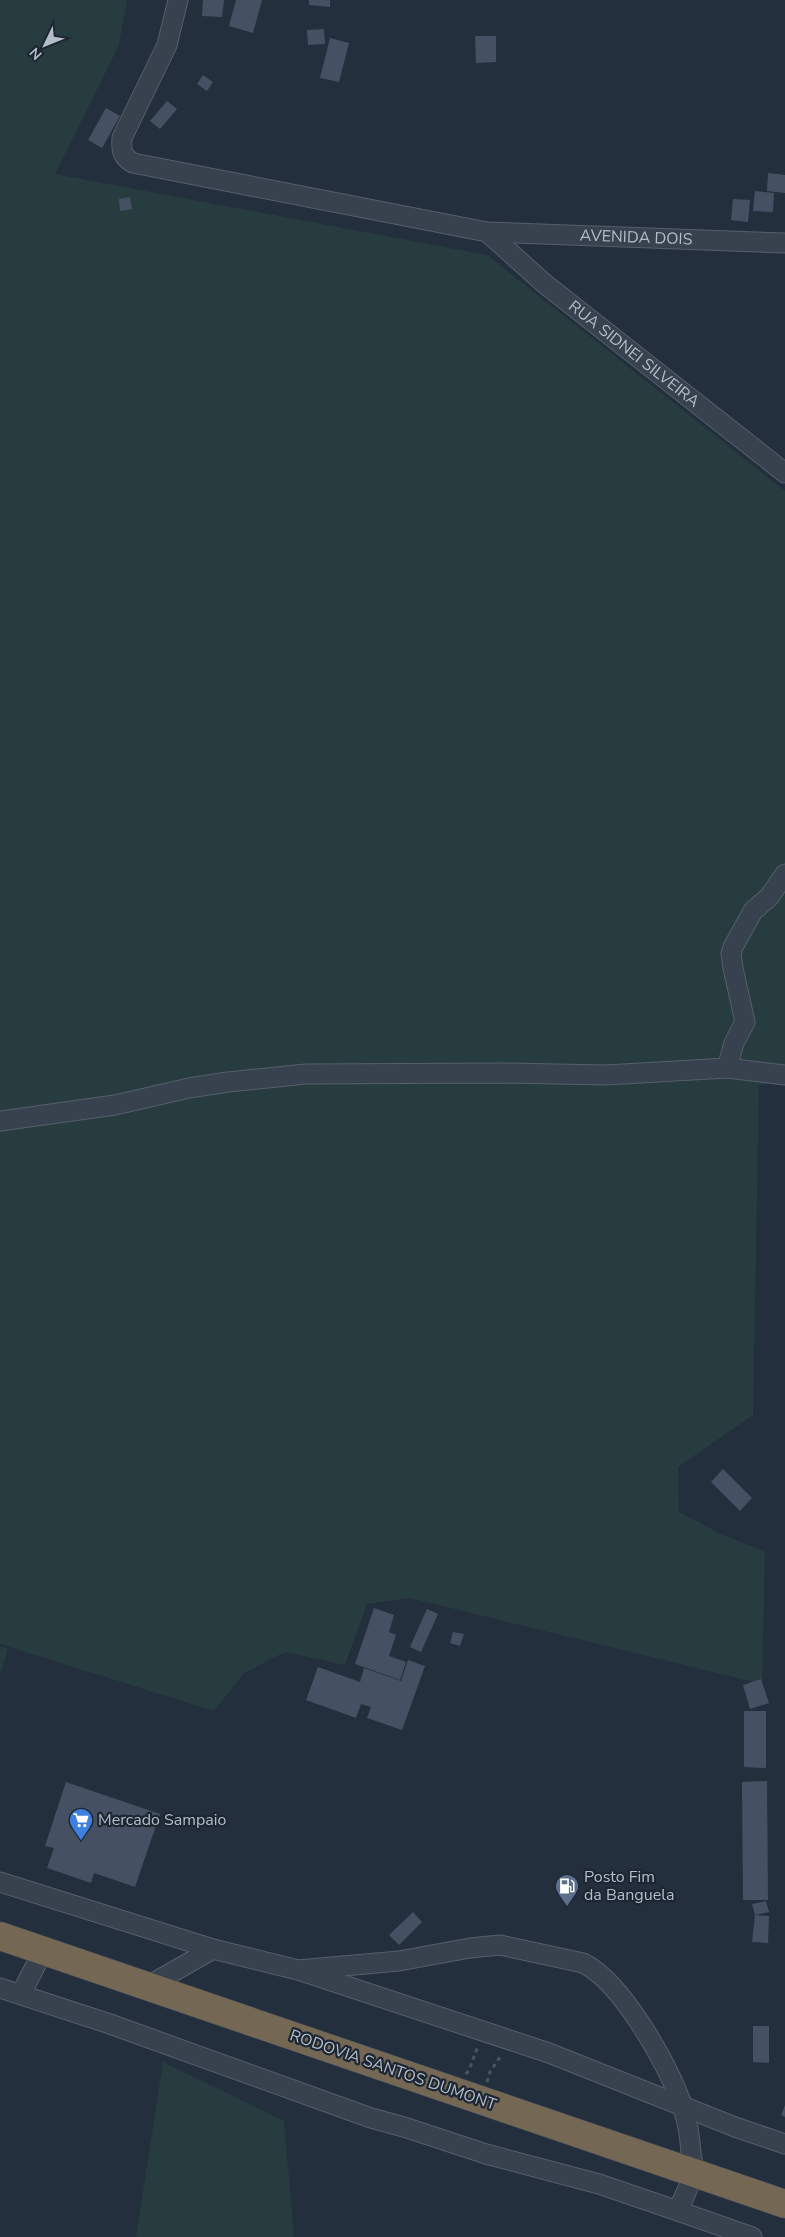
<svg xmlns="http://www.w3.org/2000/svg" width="785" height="2237" font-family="'Nunito Sans',sans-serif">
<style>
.green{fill:#263c3f}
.building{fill:#455162}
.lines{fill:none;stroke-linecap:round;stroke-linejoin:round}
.minor-casing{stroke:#565f6c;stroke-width:21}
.highway-casing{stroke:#434c59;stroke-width:29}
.path{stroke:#44595c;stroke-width:3;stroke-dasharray:4 4;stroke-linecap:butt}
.minor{stroke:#38414e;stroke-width:19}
.highway{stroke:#746855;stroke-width:28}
.labels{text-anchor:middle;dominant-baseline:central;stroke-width:4.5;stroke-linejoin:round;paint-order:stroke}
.street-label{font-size:16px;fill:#b4bcc9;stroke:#1d2633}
.poi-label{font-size:16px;fill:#b4bcc9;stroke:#1d2633;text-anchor:start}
</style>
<rect width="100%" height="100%" fill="#242f3e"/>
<g class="green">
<path d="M0,0H127L119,45L55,174L487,255L785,491V1083L759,1085L753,1415L678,1467L679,1512L721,1534L765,1552L762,1684L410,1598L367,1604L345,1665L285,1652L244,1673L214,1711L0,1644Z"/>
<path d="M0,1646L8,1649L0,1676Z"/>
<path d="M163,2062L284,2121L294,2237H136Z"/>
</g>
<g class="building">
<path d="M203,0H224L222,17L202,16Z"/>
<path d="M236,0H262L253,33L229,26Z"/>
<path d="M309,0H330V7L309,5Z"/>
<path d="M324,29L325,44L308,45L307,30Z"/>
<path d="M475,36H496V62L476,63Z"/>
<path d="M330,38L349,43L339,82L320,78Z"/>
<path d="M203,75L213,82L207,91L197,84Z"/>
<path d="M167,101L177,109L160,129L150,121Z"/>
<path d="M106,108L120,116L102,148L88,140Z"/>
<path d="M768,173L785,175V193L767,191Z"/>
<path d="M755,191L774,193L773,212L753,211Z"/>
<path d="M130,197L132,209L120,211L119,199Z"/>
<path d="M733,199L750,200L748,222L731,220Z"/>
<path d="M723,1469L752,1498L740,1511L711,1482Z"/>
<path d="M374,1608L394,1615L389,1632L396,1635L389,1656L406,1662L400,1680L355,1664Z"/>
<path d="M427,1609L438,1614L421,1652L410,1647Z"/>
<path d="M453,1632L464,1634L460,1646L450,1643Z"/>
<path d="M408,1660L425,1666L402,1730L367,1718L371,1707L361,1704L356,1718L306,1700L318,1667L360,1682L364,1668L401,1681Z"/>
<path d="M761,1679L769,1703L750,1709L743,1685Z"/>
<path d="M744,1711H766V1768L744,1767Z"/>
<path d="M767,1781L768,1900H743L742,1782Z"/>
<path d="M66,1782L160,1814L135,1887L94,1873L91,1883L47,1868L54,1848L45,1846Z"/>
<path d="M766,1901L769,1912L755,1915L752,1904Z"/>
<path d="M413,1912L422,1922L399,1945L389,1935Z"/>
<path d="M755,1915L769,1916L768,1943L752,1942Z"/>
<path d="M753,2026H769V2063L753,2062Z"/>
<path d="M785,2105V2117L781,2115Z"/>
</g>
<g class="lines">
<g class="minor-casing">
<g id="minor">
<path id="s1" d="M178,0L167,45L122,138C121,150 122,157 133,163L487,232L785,243"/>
<path id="s2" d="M487,232L545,284L785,473"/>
<path d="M727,1068L734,1043L745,1022L733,968L731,954L733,947L753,911L769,897L785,874"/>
<path d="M0,1121L115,1105L189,1088L228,1082L306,1074L502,1073L606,1075L727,1068L785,1075"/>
<path d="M0,1882L213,1949"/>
<path d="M148,1986L213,1949L298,1970L549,2053L735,2127L785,2144"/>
<path d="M0,1988L110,2024L371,2118L404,2127L486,2154L599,2184L678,2211C682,2199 692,2184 693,2172C694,2166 692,2159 691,2153C690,2138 688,2123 683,2108C670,2067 622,1982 583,1963L500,1945L470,1948L399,1961L298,1970"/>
<path d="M21,1994L43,1951"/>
<path d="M678,2211L752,2237"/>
</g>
</g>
<g class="highway-casing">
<path id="highway" d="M0,1936L785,2204"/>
</g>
<g class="path">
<path d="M466,2074L469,2070L478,2046"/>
<path d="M487,2082L490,2072L502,2054"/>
</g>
<use href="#minor" class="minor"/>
<use href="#highway" class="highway"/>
</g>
<defs>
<g id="supermarket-pin" transform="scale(1.25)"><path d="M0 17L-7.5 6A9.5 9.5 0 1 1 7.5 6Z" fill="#3f7fe0" stroke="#1d2633"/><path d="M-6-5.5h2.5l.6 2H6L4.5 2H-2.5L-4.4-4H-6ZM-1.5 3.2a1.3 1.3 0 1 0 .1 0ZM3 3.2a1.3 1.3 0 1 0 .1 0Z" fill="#fff"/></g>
<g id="fuel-pin" transform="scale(1.25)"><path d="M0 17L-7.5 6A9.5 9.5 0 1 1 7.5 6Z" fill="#5c6f8a" stroke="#1d2633"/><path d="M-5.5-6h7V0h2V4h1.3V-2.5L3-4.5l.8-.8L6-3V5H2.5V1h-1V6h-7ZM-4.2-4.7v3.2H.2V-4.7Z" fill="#fff"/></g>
</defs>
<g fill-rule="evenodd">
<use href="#supermarket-pin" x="81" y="1820"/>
<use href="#fuel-pin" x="567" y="1886"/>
</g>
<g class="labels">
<g class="street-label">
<text stroke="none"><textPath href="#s1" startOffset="689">AVENIDA DOIS</textPath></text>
<text stroke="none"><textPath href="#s2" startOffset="191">RUA SIDNEI SILVEIRA</textPath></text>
<text transform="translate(393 2070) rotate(19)">RODOVIA SANTOS DUMONT</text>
</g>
<g class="poi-label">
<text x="98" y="1820">Mercado Sampaio</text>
<text x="584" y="1877">Posto Fim<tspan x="584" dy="18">da Banguela</tspan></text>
</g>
</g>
<g transform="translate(45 45) rotate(227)" stroke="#1d2633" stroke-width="4" paint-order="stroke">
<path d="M0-4L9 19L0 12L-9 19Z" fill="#b4bcc9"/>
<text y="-8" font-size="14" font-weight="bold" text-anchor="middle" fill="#b4bcc9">N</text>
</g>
</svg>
